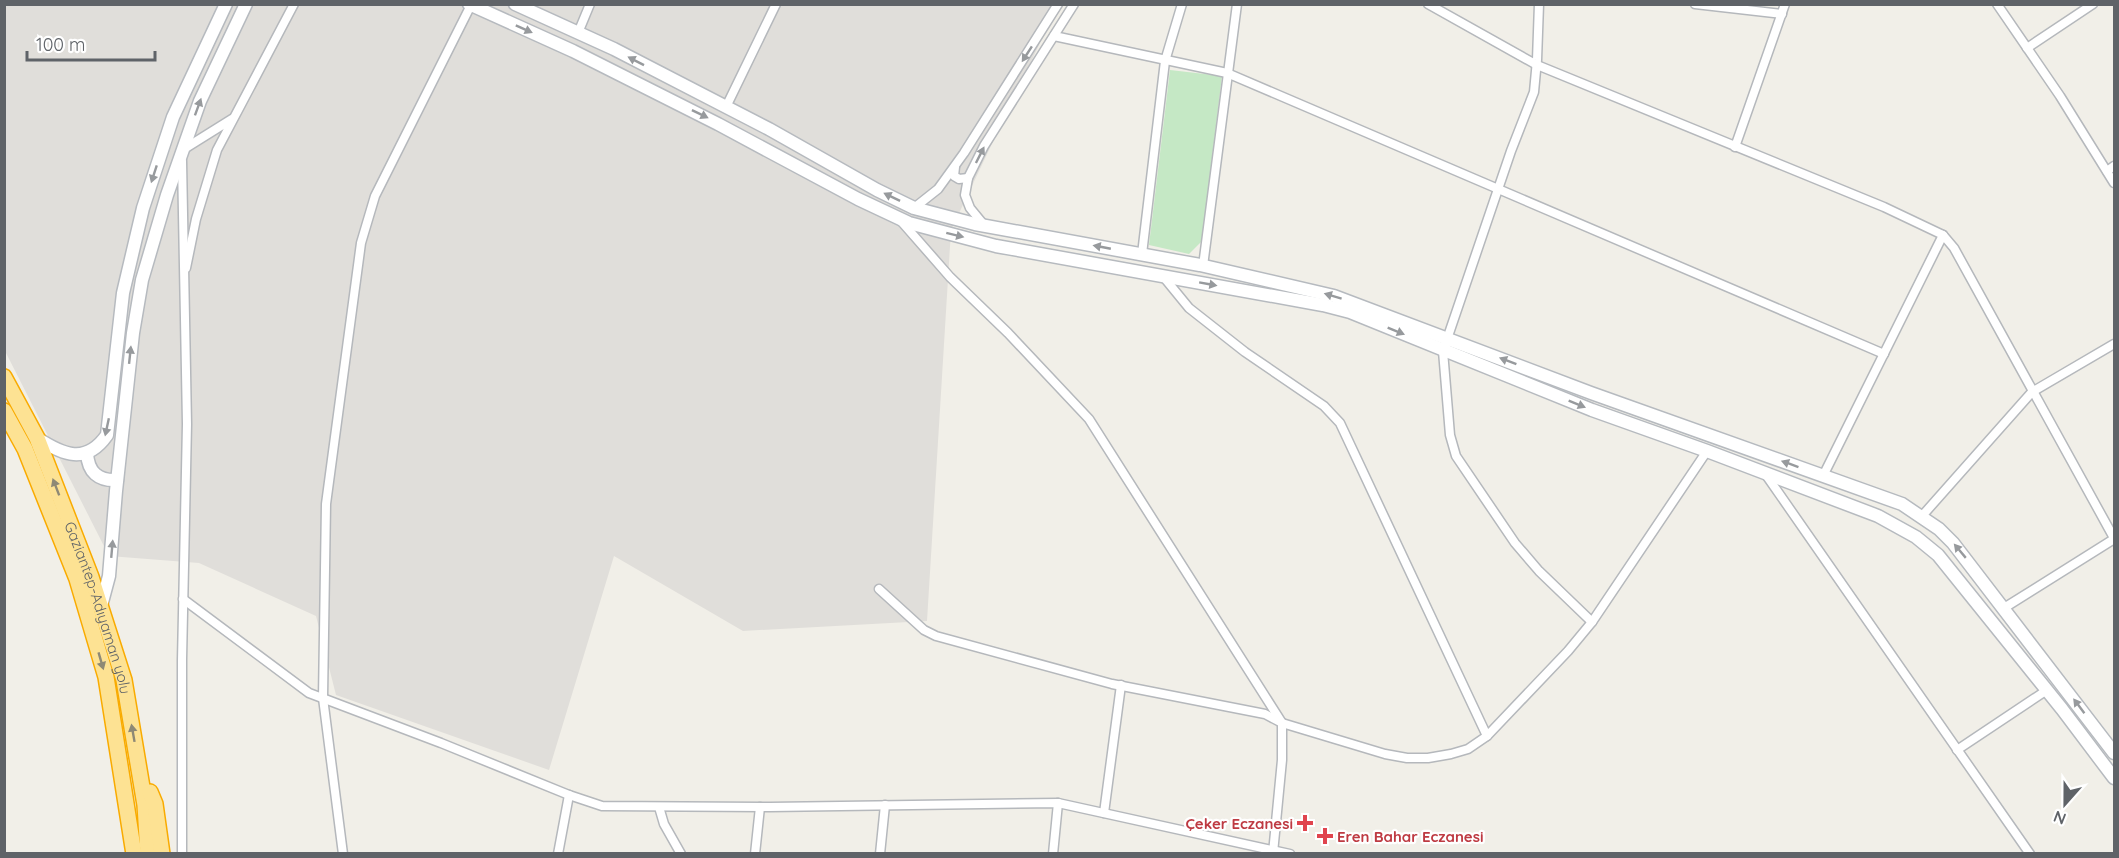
<svg xmlns="http://www.w3.org/2000/svg" width="2119" height="858" font-family="Quicksand,sans-serif">
<style>
.industrial{fill:#e0deda}
.green{fill:#c5e8c5}
.lines{fill:none;stroke-linecap:round;stroke-linejoin:round}
.street-casing{stroke:#b5b8bc;stroke-width:11}
.secondary-casing{stroke:#b6babf;stroke-width:15}
.highway-casing{stroke:#f9ab00;stroke-width:18}
.street{stroke:#fff;stroke-width:8}
.secondary{stroke:#fff;stroke-width:12}
.highway{stroke:#fde293;stroke-width:15}
.oneway{fill:#979a9d}
.oneway2{fill:#8e8975}
.health-dot{fill:#e0444e;stroke:#fff;stroke-width:2}
.labels{text-anchor:middle;dominant-baseline:central;stroke-width:4.5;stroke-linejoin:round;paint-order:stroke}
.street-label{font-size:15px;fill:#5f6368;stroke:#fff}
.health-label{font-size:15px;font-weight:bold;fill:#be3a42;stroke:#fff;text-anchor:end}
</style>
<rect width="100%" height="100%" fill="#f1efe8"/>
<path class="industrial" d="M5,5H1058L951,230L927,621L743,631L614,556L549,770L336,695L316,616L199,563L109,556L5,351Z"/>
<path class="green" d="M1170,70L1222,76L1202,241L1189,254L1149,245Z"/>
<g class="lines">
<g class="street-casing">
<g id="street">
<path d="M1428,4L1537,65L1884,207L1943,235L1954,248L2114,538"/>
<path d="M1539,4L1537,60L1534,92L1511,151L1443,351L1450,435L1456,456L1515,543L1539,571L1592,622"/>
<path d="M1695,4L1782,14"/>
<path d="M1997,4L2060,96L2114,183"/>
<path d="M578,33L590,4"/>
<path d="M1054,36L1227,73L1884,354"/>
<path d="M2027,48L2093,4"/>
<path d="M726,107L776,4"/>
<path d="M1735,147L1785,4"/>
<path d="M184,149L232,119"/>
<path d="M182,161L187,424L182,660V854"/>
<path d="M955,167L954,176L959,179L968,178"/>
<path d="M2107,171L2114,166"/>
<path d="M914,208L938,189L964,153L1058,4"/>
<path d="M901,221L950,277L1008,333L1089,419L1282,723V760L1273,853"/>
<path d="M984,225L970,208L965,195L968,178L984,146L1074,4"/>
<path d="M1142,254L1165,61L1182,4"/>
<path d="M1203,266L1237,4"/>
<path d="M186,268L196,219L217,150L294,4"/>
<path d="M1162,275L1189,308L1245,352L1324,406L1340,423L1487,736"/>
<path d="M1764,472L2030,854"/>
<path d="M1823,476L1943,235"/>
<path d="M1922,516L2032,392L2114,344"/>
<path d="M879,589L924,630L936,636L1112,684L1265,714L1282,723L1385,754L1407,758H1428L1451,754L1468,749L1487,736L1568,651L1592,622L1707,451"/>
<path d="M183,599L309,693L441,743L569,795L602,806L770,807L1058,803L1290,854"/>
<path d="M2004,608L2114,539"/>
<path d="M1957,750L2047,690"/>
<path d="M659,807L664,824L681,854"/>
<path d="M1104,813L1121,685"/>
<path d="M343,854L323,698L326,504L361,243L375,196L471,5"/>
<path d="M558,854L569,795"/>
<path d="M755,854L760,807"/>
<path d="M880,854L885,805"/>
<path d="M1053,854L1058,803"/>
</g>
</g>
<g class="secondary-casing">
<g id="secondary">
<path d="M469,4L573,51L718,124L858,199L909,223L996,246L1323,305L1350,312L1592,410L1707,451L1878,516L1916,537L1938,555L2062,709L2114,778"/>
<path d="M515,4L614,49L769,129L877,190L914,208L975,224L1200,265L1334,296L1591,393L1902,504L1939,529L1953,543L2114,753"/>
<path d="M37,438C63,455 86,465 107,435L123,293L143,208L173,117L226,4"/>
<path d="M87,453C88,472 98,481 117,480"/>
<path d="M101,606L109,576L116,491L133,333L142,280L167,195L200,101L246,4"/>
</g>
</g>
<g class="highway-casing">
<g id="highway">
<path id="s1" d="M4,377L37,438L91,577L124,680L145,805L148,854"/>
<path d="M4,411L25,449L77,579L106,677L134,854"/>
<path d="M150,792L155,804L162,854"/>
</g>
</g>
<use href="#street" class="street"/>
<use href="#secondary" class="secondary"/>
<use href="#highway" class="highway"/>
</g>
<defs><path id="oneway-solid" d="M-6-.8H1V-3.2L6.5 0L1 3.2V.8H-6Z" transform="scale(1.5)"/></defs>
<g class="oneway">
<use href="#oneway-solid" transform="translate(524 29) rotate(24)"/>
<use href="#oneway-solid" transform="translate(1027 54) rotate(123)"/>
<use href="#oneway-solid" transform="translate(636 61) rotate(-153)"/>
<use href="#oneway-solid" transform="translate(198 107) rotate(-70)"/>
<use href="#oneway-solid" transform="translate(700 114) rotate(26)"/>
<use href="#oneway-solid" transform="translate(980 155) rotate(-63)"/>
<use href="#oneway-solid" transform="translate(154 174) rotate(108)"/>
<use href="#oneway-solid" transform="translate(892 197) rotate(-154)"/>
<use href="#oneway-solid" transform="translate(955 235) rotate(14)"/>
<use href="#oneway-solid" transform="translate(1102 247) rotate(-169)"/>
<use href="#oneway-solid" transform="translate(1208 284) rotate(10)"/>
<use href="#oneway-solid" transform="translate(1333 296) rotate(-163)"/>
<use href="#oneway-solid" transform="translate(1396 331) rotate(22)"/>
<use href="#oneway-solid" transform="translate(130 355) rotate(-84)"/>
<use href="#oneway-solid" transform="translate(1508 361) rotate(-159)"/>
<use href="#oneway-solid" transform="translate(1577 404) rotate(22)"/>
<use href="#oneway-solid" transform="translate(107 427) rotate(102)"/>
<use href="#oneway-solid" transform="translate(1790 464) rotate(-160)"/>
<use href="#oneway-solid" transform="translate(112 549) rotate(-85)"/>
<use href="#oneway-solid" transform="translate(1960 551) rotate(-130)"/>
<use href="#oneway-solid" transform="translate(2079 706) rotate(-127)"/>
</g>
<g class="oneway2">
<use href="#oneway-solid" transform="translate(56 487) rotate(-111)"/>
<use href="#oneway-solid" transform="translate(101 661) rotate(74)"/>
<use href="#oneway-solid" transform="translate(133 733) rotate(-100)"/>
</g>
<g class="health-dot">
<path d="M1302 814h6v6h6v6h-6v6h-6v-6h-6v-6h6z"/>
<path d="M1322 827h6v6h6v6h-6v6h-6v-6h-6v-6h6z"/>
</g>
<g class="labels">
<g class="street-label">
<text stroke="none"><textPath href="#s1" startOffset="250">Gaziantep-Adıyaman yolu</textPath></text>
</g>
<g class="health-label">
<text x="1293" y="823">Çeker Eczanesi</text>
<text x="1337" y="836" text-anchor="start">Eren Bahar Eczanesi</text>
</g>
</g>
<rect width="2119" height="858" fill="none" stroke="#5f6368" stroke-width="12"/>
<g transform="translate(2065 804) rotate(201)" stroke="#ffffff" stroke-width="4.5" paint-order="stroke">
<path d="M0-4.5L10 22L0 15L-10 22Z" fill="#5f6368"/>
<text y="-9" font-size="16" font-weight="bold" text-anchor="middle" fill="#5f6368">N</text>
</g>
<path d="M27 51v9h128v-9" fill="none" stroke="#5f6368" stroke-width="3"/>
<text x="36" y="51" font-size="18" fill="#5f6368" stroke="#ffffff" stroke-width="4.5" paint-order="stroke">100 m</text>
</svg>
